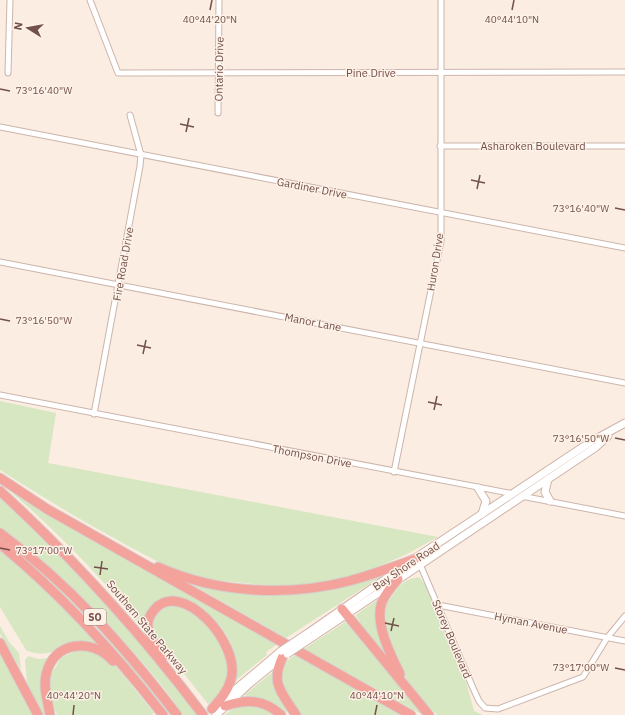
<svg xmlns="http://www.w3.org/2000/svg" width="625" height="715" font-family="'IBM Plex Sans',sans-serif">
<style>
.green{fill:#d7e7c1}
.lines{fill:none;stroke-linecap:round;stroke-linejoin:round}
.minor-casing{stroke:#cdb5ac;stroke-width:7}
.secondary-casing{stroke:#d0b4a9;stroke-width:9}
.motorway-casing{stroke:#d7cecc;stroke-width:11}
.minor{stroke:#fff;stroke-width:5}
.secondary{stroke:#fff;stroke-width:7}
.motorway{stroke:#f3a39b;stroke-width:9}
.secondary-bridge-casing{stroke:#d0b4a9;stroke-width:9;stroke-linecap:butt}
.secondary-bridge{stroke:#fff;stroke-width:7}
.ticks{fill:none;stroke:#71514a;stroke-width:1.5}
.labels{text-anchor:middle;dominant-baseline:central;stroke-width:3;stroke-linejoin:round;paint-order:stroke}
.shield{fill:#fef1e7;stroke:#9b8179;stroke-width:1}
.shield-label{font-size:10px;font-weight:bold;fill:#71514a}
.street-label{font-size:11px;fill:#71514a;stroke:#fef1e7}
.ticks-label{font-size:10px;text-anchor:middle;fill:#71514a;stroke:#fef1e7;stroke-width:3;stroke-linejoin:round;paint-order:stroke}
</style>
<rect width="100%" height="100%" fill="#fbede1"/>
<g class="green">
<path d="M0,401L56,413L48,463L438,537L407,554L375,568V570C324,586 288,589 235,582C216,580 195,577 176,570C155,561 134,549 114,538C75,517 38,494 0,470Z"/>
<path d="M10,489L279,643L266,652L267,655L235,681C233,674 235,667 235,660C234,653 230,640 226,634C214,614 180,587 156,603C148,608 147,619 145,627H141C102,577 57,532 9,490Z"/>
<path d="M0,498C39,535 78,572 114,611C145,643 172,680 198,715H183C167,690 148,668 128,646C89,603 48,562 0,528Z"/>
<path d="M0,549L57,599L100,646C95,644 89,642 84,641C61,640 54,662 26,650L0,607Z"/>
<path d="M388,572L286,638L186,581L255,593Z"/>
<path d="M417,577L420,578L426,586L466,682L474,711L483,715H437C430,707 421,699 414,690C397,666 384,634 385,604H387C393,594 403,578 416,578Z"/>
<path d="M377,600H379L390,661L358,622L360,621L356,616L357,614Z"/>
<path d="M77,603L101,626L174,715H168L98,628L74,604Z"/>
<path d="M173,605L180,606L201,618L227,651L229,680L221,693L208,704L155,637C150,618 155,611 173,605Z"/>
<path d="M345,622L350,627L352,626L423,715L304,649Z"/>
<path d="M0,626L9,642L19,653L21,670L0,634Z"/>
<path d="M79,649L98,651L109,658L154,713L151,715H57L50,698L51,675L61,658Z"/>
<path d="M0,652L30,708L32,715H0Z"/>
<path d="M297,654L320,669L402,715H300L282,684L280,671L283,672L285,662Z"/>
<path d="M28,656L38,659L49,658L48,715H42L27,683L25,660Z"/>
<path d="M274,671L289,709L285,713L270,702L244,695Z"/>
<path d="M252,703L276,715H224L236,707Z"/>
</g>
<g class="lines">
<g class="minor-casing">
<g id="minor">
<path d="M90,0L118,73L625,72"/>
<path d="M8,73L10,0"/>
<path d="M218,113L219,0"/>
<path d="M0,127L625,248"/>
<path d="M440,146H625"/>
<path d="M0,262L625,383"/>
<path d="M0,395L514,494"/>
<path d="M94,414L140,166L141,155L130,115"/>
<path d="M394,472L441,241V0"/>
<path d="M521,496L625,516"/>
<path d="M419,562L473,688L479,701L485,708L498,709L583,677L607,638L625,616"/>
<path d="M438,605L625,641"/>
</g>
</g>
<g class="secondary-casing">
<g id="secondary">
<path d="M548,479L545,492L550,501"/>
<path d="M478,488L486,501L482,514"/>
<path d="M308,633L417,557L592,441L625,423"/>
<path d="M314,636L596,447L608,436"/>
<path d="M223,700L281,651"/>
<path d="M216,715L249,684L282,657"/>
</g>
</g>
<g class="motorway-casing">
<g id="motorway">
<path d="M0,478L47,509L411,715"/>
<path d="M0,491C75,560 142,634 203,715"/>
<path d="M0,533C69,584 125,647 177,715"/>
<path d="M0,544C62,595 114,652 163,715"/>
<path d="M158,567C216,593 287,597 349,581C372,575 393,567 415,559"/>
<path d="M398,579C392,586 385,594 382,602C374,623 391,656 400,674"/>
<path d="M342,609L429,715"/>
<path d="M0,643L38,715"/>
<path d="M283,656C270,683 281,692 296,715"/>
<path d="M163,657C159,648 149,638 148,627C147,621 150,615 154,610C181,577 241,643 231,679C228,691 220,700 212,709"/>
<path d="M225,706C246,699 264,699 281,715"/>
<path d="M50,715C48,702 43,688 46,675C53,641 92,637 113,661"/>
</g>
</g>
<use href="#minor" class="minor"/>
<use href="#secondary" class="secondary"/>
<use href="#motorway" class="motorway"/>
<g class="secondary-bridge-casing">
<g id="secondary-bridge">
<path d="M281,651L308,633"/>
<path d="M287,654L314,636"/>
</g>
</g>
<use href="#secondary-bridge" class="secondary-bridge"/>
</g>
<path class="ticks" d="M210,10L212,0M512,10L514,0M0,89L10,91M180,124L194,127M186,132L189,118M471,180L485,183M477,189L480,175M615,208L625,210M0,319L10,321M137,345L151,348M143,354L146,340M428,402L442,405M434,410L437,396M615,438L625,440M0,548L10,550M94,567L108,569M100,575L102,561M385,623L399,626M391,631L394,618M615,668L625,670M73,715L74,705M375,715L377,705"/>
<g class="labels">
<rect class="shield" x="84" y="609" width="22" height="16" rx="3"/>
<g class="shield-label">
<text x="95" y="617">SO</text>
</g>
<g class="street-label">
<text transform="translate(219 69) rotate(-89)">Ontario Drive</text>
<text x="371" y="73">Pine Drive</text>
<text x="533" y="146">Asharoken Boulevard</text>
<text transform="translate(312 188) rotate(11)">Gardiner Drive</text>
<text transform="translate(435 262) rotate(-81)">Huron Drive</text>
<text transform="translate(123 264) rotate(-80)">Fire Road Drive</text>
<text transform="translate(313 322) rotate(11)">Manor Lane</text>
<text transform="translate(312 456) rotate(11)">Thompson Drive</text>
<text transform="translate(406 566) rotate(-34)">Bay Shore Road</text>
<text transform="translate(531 623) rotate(11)">Hyman Avenue</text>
<text transform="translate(147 627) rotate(50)">Southern State Parkway</text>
<text transform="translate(452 639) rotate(67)">Storey Boulevard</text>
</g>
</g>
<g class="ticks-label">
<text x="210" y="23">40°44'20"N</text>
<text x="512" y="23">40°44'10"N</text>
<text x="44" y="94">73°16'40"W</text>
<text x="581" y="212">73°16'40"W</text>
<text x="44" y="324">73°16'50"W</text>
<text x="581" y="442">73°16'50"W</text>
<text x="44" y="554">73°17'00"W</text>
<text x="581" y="671">73°17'00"W</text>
<text x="74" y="699">40°44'20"N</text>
<text x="377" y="699">40°44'10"N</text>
</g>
<g transform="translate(28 28) rotate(281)" stroke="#fef1e7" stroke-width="3" paint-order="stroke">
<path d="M0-3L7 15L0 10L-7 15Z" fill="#71514a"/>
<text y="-6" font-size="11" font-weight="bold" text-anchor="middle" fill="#71514a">N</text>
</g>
</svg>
